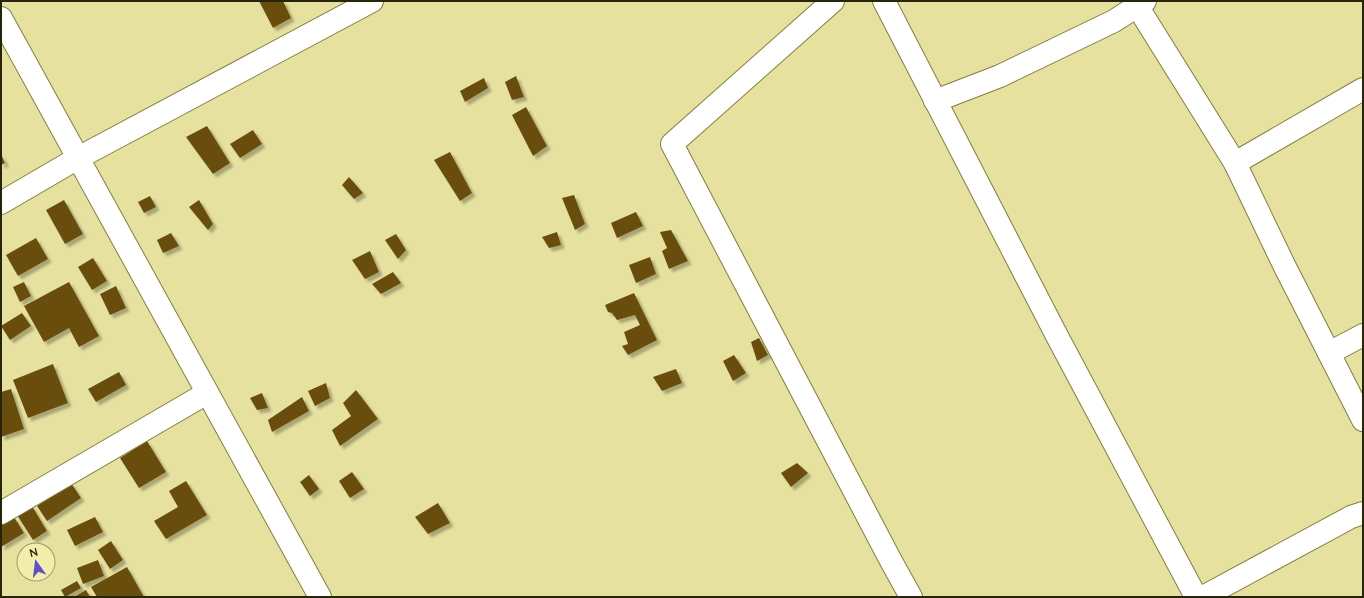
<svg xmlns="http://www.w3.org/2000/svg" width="1364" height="598" font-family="Mulish,sans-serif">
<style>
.building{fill:#694e0c;filter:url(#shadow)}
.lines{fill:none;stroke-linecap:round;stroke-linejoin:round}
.street-casing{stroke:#837e3e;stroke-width:24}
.street{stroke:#fff;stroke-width:22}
</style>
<defs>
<filter id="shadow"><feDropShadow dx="3.5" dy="3.5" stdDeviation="1" flood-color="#0004"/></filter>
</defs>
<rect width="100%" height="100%" fill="#e6e19f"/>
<g class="building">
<path d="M259,1H283L291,18L273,28Z"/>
<path d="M516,76L524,97L512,100L505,82Z"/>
<path d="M484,78L488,88L465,102L460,91Z"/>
<path d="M526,107L547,146L533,156L512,115Z"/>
<path d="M207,126L230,163L213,174L186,137Z"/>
<path d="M253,130L262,144L240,158L230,144Z"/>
<path d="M450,152L472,193L460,201L434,160Z"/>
<path d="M1,154L5,163L1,165Z"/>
<path d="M349,177L363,193L354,199L342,185Z"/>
<path d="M574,195L585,224L575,230L562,198Z"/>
<path d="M150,196L156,207L144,213L138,202Z"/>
<path d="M64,200L83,234L65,244L46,210Z"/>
<path d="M199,200L213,224L208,230L189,207Z"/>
<path d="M636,212L643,226L617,238L611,223Z"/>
<path d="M671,230L688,261L669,269L662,251L667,248L660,232Z"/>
<path d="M557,232L561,245L549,248L542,237Z"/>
<path d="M171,233L179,246L163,253L157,240Z"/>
<path d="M396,234L406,250L398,259L385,240Z"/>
<path d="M36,238L48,259L18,276L6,255Z"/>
<path d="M370,251L379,272L365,279L352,260Z"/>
<path d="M650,257L656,274L636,283L629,265Z"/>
<path d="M93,258L107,281L92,290L78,267Z"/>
<path d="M393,272L401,283L381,294L372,284Z"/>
<path d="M24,282L31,296L20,302L13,287Z"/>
<path d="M69,282L99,336L79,347L69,328L44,342L24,306Z"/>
<path d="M116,286L126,308L110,315L100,294Z"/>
<path d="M634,293L657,340L628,355L622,346L628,344L624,332L640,325L635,315L617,320L612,313L608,312L605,305Z"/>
<path d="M22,313L31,326L10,340L1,326Z"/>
<path d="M759,338L768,355L757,361L751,342Z"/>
<path d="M734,355L746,373L733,381L723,361Z"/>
<path d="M53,364L68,403L28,418L13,380Z"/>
<path d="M676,369L682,383L662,391L653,377Z"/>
<path d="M119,372L126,385L96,402L88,389Z"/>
<path d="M326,383L330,398L315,406L308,391Z"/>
<path d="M11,389L24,429L1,437V392Z"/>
<path d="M356,390L378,419L340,446L332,430L351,416L343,403Z"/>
<path d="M262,393L268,408L257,410L250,398Z"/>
<path d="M302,397L309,411L272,432L268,420Z"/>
<path d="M147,441L166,472L139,488L120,458Z"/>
<path d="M797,463L808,473L791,487L781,473Z"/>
<path d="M352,472L364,489L350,498L339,481Z"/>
<path d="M309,475L319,489L310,496L300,482Z"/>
<path d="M186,481L207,515L166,539L154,521L178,507L169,491Z"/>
<path d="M71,483L81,498L47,521L37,506Z"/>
<path d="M438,503L450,523L428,534L415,517Z"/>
<path d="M32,506L47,531L33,540L17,515Z"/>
<path d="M14,517L24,533L1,547V525Z"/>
<path d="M95,517L103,532L75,546L67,530Z"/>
<path d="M111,541L123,560L110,569L98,550Z"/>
<path d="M98,560L104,576L83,584L77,568Z"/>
<path d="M127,567L144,597H97L91,587Z"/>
<path d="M77,581L81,588L65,597L61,590Z"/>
<path d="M86,590L90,597H74Z"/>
</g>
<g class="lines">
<g class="street-casing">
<g id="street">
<path d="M833,1L672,144L891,561L911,597"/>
<path d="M884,1L1057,336L1196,597"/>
<path d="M1134,1L1235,163L1284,265L1363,420"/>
<path d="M1,18L320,597"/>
<path d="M935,101L1000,76L1114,21L1145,1"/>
<path d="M1235,163L1363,89"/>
<path d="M1,203L78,158L372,1"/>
<path d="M1329,353L1363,335"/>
<path d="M1,513L207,393"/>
<path d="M1203,597L1351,517L1363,513"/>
</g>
</g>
<use href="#street" class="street"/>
</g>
<rect width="1364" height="598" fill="none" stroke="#262409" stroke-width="4"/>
<g transform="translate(36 562) rotate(346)"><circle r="19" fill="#f3eeab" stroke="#a19d6a"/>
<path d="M0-3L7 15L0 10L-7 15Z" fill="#6150c9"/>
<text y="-6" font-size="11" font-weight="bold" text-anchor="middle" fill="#262409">N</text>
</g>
</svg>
